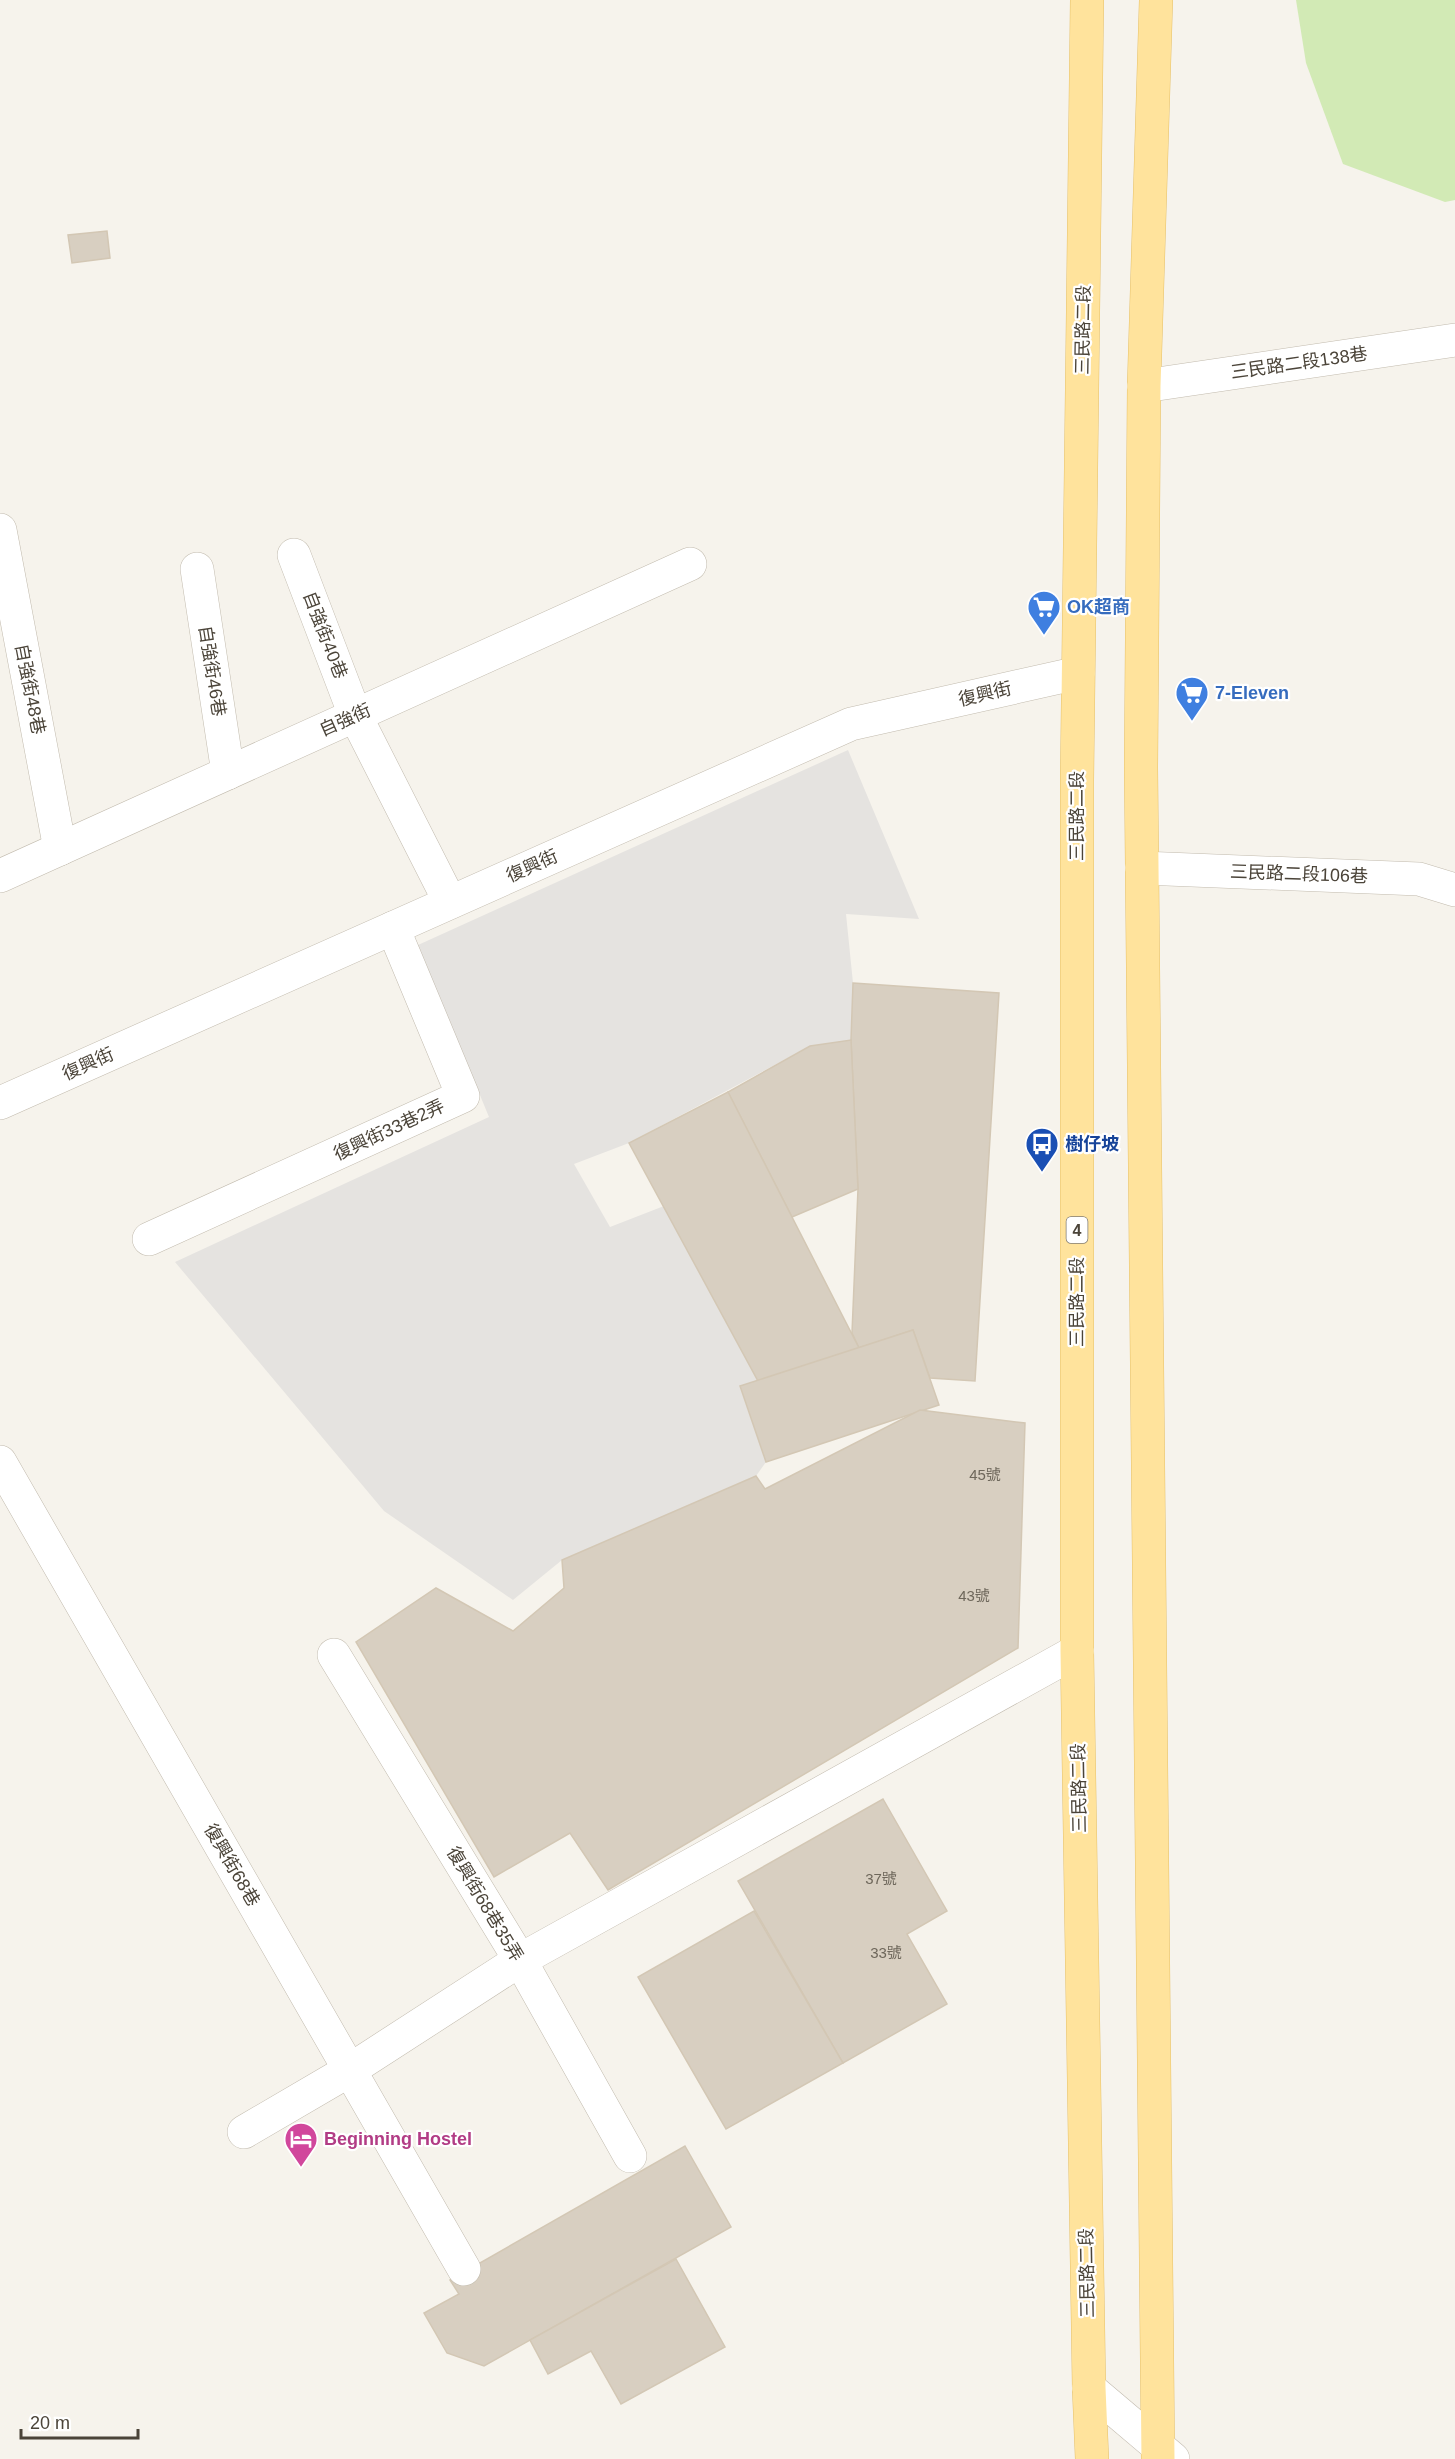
<svg xmlns="http://www.w3.org/2000/svg" width="1455" height="2459" font-family="Helvetica,'Noto Sans TC',sans-serif">
<style>
.green{fill:#d2eab5}
.parking{fill:#e5e3e0}
.building{fill:#d8cfc1;stroke:#d3c7b4;stroke-width:1.5}
.lines{fill:none;stroke-linecap:round;stroke-linejoin:round}
.minor-casing{stroke:#c2bbae;stroke-width:34}
.major-casing{stroke:#e6c16a;stroke-width:34}
.minor{stroke:#fff;stroke-width:33}
.major{stroke:#ffe39c;stroke-width:33}
.labels{text-anchor:middle;dominant-baseline:central;stroke-width:4.5;stroke-linejoin:round;paint-order:stroke}
.number-label{font-size:15px;fill:#6e675b}
.shield{fill:#fff;stroke:#817c74;stroke-width:1.5}
.shield-label{font-size:16px;font-weight:bold;fill:#4b4439}
.street-label{font-size:18px;fill:#4b4439;stroke:#fff}
.shop-label{font-size:18px;font-weight:bold;fill:#366cbe;stroke:#fff;text-anchor:start}
.transit-label{font-size:18px;font-weight:bold;fill:#164399;stroke:#fff;text-anchor:start}
.hotel-label{font-size:18px;font-weight:bold;fill:#b23c85;stroke:#fff;text-anchor:start}
</style>
<rect width="100%" height="100%" fill="#f6f3ec"/>
<path class="green" d="M1296,0H1455V200L1445,202L1343,164L1306,63Z"/>
<path class="parking" d="M848,750L919,919L846,914L853,983L851,1040L810,1046L629,1143L574,1164L610,1227L664,1206L758,1381L740,1387L766,1462L756,1476L562,1560L513,1600L384,1511L175,1262L489,1117L418,945Z"/>
<g class="building">
<path d="M107,231L110,258L72,263L68,235Z"/>
<path d="M853,983L999,993L975,1381L930,1378L913,1330L859,1348L852,1333L858,1189L851,1040Z"/>
<path d="M851,1040L858,1189L792,1217L728,1092L810,1046Z"/>
<path d="M728,1092L859,1348L758,1381L629,1143Z"/>
<path d="M913,1330L939,1405L766,1462L740,1386Z"/>
<path d="M920,1410L1025,1423L1018,1648L608,1890L570,1833L494,1877L356,1642L436,1588L513,1631L564,1588L562,1560L756,1476L765,1489Z"/>
<path d="M883,1799L947,1911L907,1934L947,2004L843,2063L738,1881Z"/>
<path d="M754,1911L843,2063L726,2129L638,1977Z"/>
<path d="M685,2146L731,2227L484,2366L447,2353L424,2313L459,2294L450,2280Z"/>
<path d="M676,2259L725,2347L621,2404L591,2351L548,2374L530,2340Z"/>
</g>
<g class="lines">
<g class="minor-casing">
<g id="minor">
<path d="M1144,386L1455,340"/>
<path d="M0,530L60,849"/>
<path d="M294,555L355,715L450,902"/>
<path d="M197,569L228,773"/>
<path d="M1142,868L1419,879L1455,890"/>
<path d="M0,876L690,564"/>
<path d="M0,1103L851,724L1078,673"/>
<path d="M149,1239L463,1096L393,928"/>
<path d="M0,1462L464,2269"/>
<path d="M334,1655L520,1960L630,2156"/>
<path d="M244,2132L350,2070L520,1960L1077,1651"/>
<path d="M1089,2388L1173,2459"/>
</g>
</g>
<g class="major-casing">
<g id="major">
<path d="M1087,0L1077,780V1651L1089,2388L1092,2459"/>
<path d="M1156,0L1144,386L1141,767L1158,2459"/>
</g>
</g>
<use href="#minor" class="minor"/>
<use href="#major" class="major"/>
</g>
<defs>
<g id="supermarket-pin" transform="scale(1.725)"><path d="M0 17L-7.5 6A9.5 9.5 0 1 1 7.5 6Z" fill="#3f7fe0" stroke="#fff"/><path d="M-6-5.5h2.5l.6 2H6L4.5 2H-2.5L-4.4-4H-6ZM-1.5 3.2a1.3 1.3 0 1 0 .1 0ZM3 3.2a1.3 1.3 0 1 0 .1 0Z" fill="#fff"/></g>
<g id="bus-pin" transform="scale(1.725)"><path d="M0 17L-7.5 6A9.5 9.5 0 1 1 7.5 6Z" fill="#1a4fb4" stroke="#fff"/><path d="M-5-6H5V4H4V6H2V4H-2V6H-4V4H-5ZM-3.5-4V0h7V-4ZM-3.5 1.2v1.5H-2V1.2ZM2 1.2v1.5H3.5V1.2Z" fill="#fff"/></g>
<g id="hotel-pin" transform="scale(1.725)"><path d="M0 17L-7.5 6A9.5 9.5 0 1 1 7.5 6Z" fill="#d1479c" stroke="#fff"/><path d="M-6-4.5h1.5V1H6V5H4.5V3h-9V5H-6ZM-4 0a1.8 1.8 0 1 1 3.6 0ZM.5 0V-2.5h3Q6-2.5 6 0Z" fill="#fff"/></g>
</defs>
<g fill-rule="evenodd">
<use href="#supermarket-pin" x="1044" y="607"/>
<use href="#supermarket-pin" x="1192" y="693"/>
<use href="#bus-pin" x="1042" y="1144"/>
<use href="#hotel-pin" x="301" y="2139"/>
</g>
<g class="labels">
<g class="number-label">
<text x="985" y="1474">45號</text>
<text x="974" y="1595">43號</text>
<text x="881" y="1878">37號</text>
<text x="886" y="1952">33號</text>
</g>
<rect class="shield" x="1066.5" y="1217" width="21" height="26" rx="4.5"/>
<g class="shield-label">
<text x="1077" y="1230">4</text>
</g>
<g class="street-label">
<text transform="translate(1083 330) rotate(-89)">三民路二段</text>
<text transform="translate(1299 363) rotate(-8)">三民路二段138巷</text>
<text transform="translate(325 635) rotate(69)">自強街40巷</text>
<text transform="translate(212 671) rotate(81)">自強街46巷</text>
<text transform="translate(30 689) rotate(79)">自強街48巷</text>
<text transform="translate(985 694) rotate(-13)">復興街</text>
<text transform="translate(345 720) rotate(-24)">自強街</text>
<text transform="translate(1077 816) rotate(-90)">三民路二段</text>
<text transform="translate(532 866) rotate(-24)">復興街</text>
<text transform="translate(1299 874) rotate(2)">三民路二段106巷</text>
<text transform="translate(88 1064) rotate(-24)">復興街</text>
<text transform="translate(389 1130) rotate(-25)">復興街33巷2弄</text>
<text transform="translate(1077 1302) rotate(-90)">三民路二段</text>
<text transform="translate(1079 1788) rotate(-91)">三民路二段</text>
<text transform="translate(232 1865) rotate(60)">復興街68巷</text>
<text transform="translate(485 1904) rotate(59)">復興街68巷35弄</text>
<text transform="translate(1087 2273) rotate(-91)">三民路二段</text>
</g>
<g class="shop-label">
<text x="1067" y="607">OK超商</text>
<text x="1215" y="693">7-Eleven</text>
</g>
<g class="transit-label">
<text x="1065" y="1144">樹仔坡</text>
</g>
<g class="hotel-label">
<text x="324" y="2139">Beginning Hostel</text>
</g>
</g>
<path d="M21 2429v9h117v-9" fill="none" stroke="#4b4439" stroke-width="3"/>
<text x="30" y="2429" font-size="18" fill="#4b4439" stroke="#ffffff" stroke-width="4.5" paint-order="stroke">20 m</text>
</svg>
